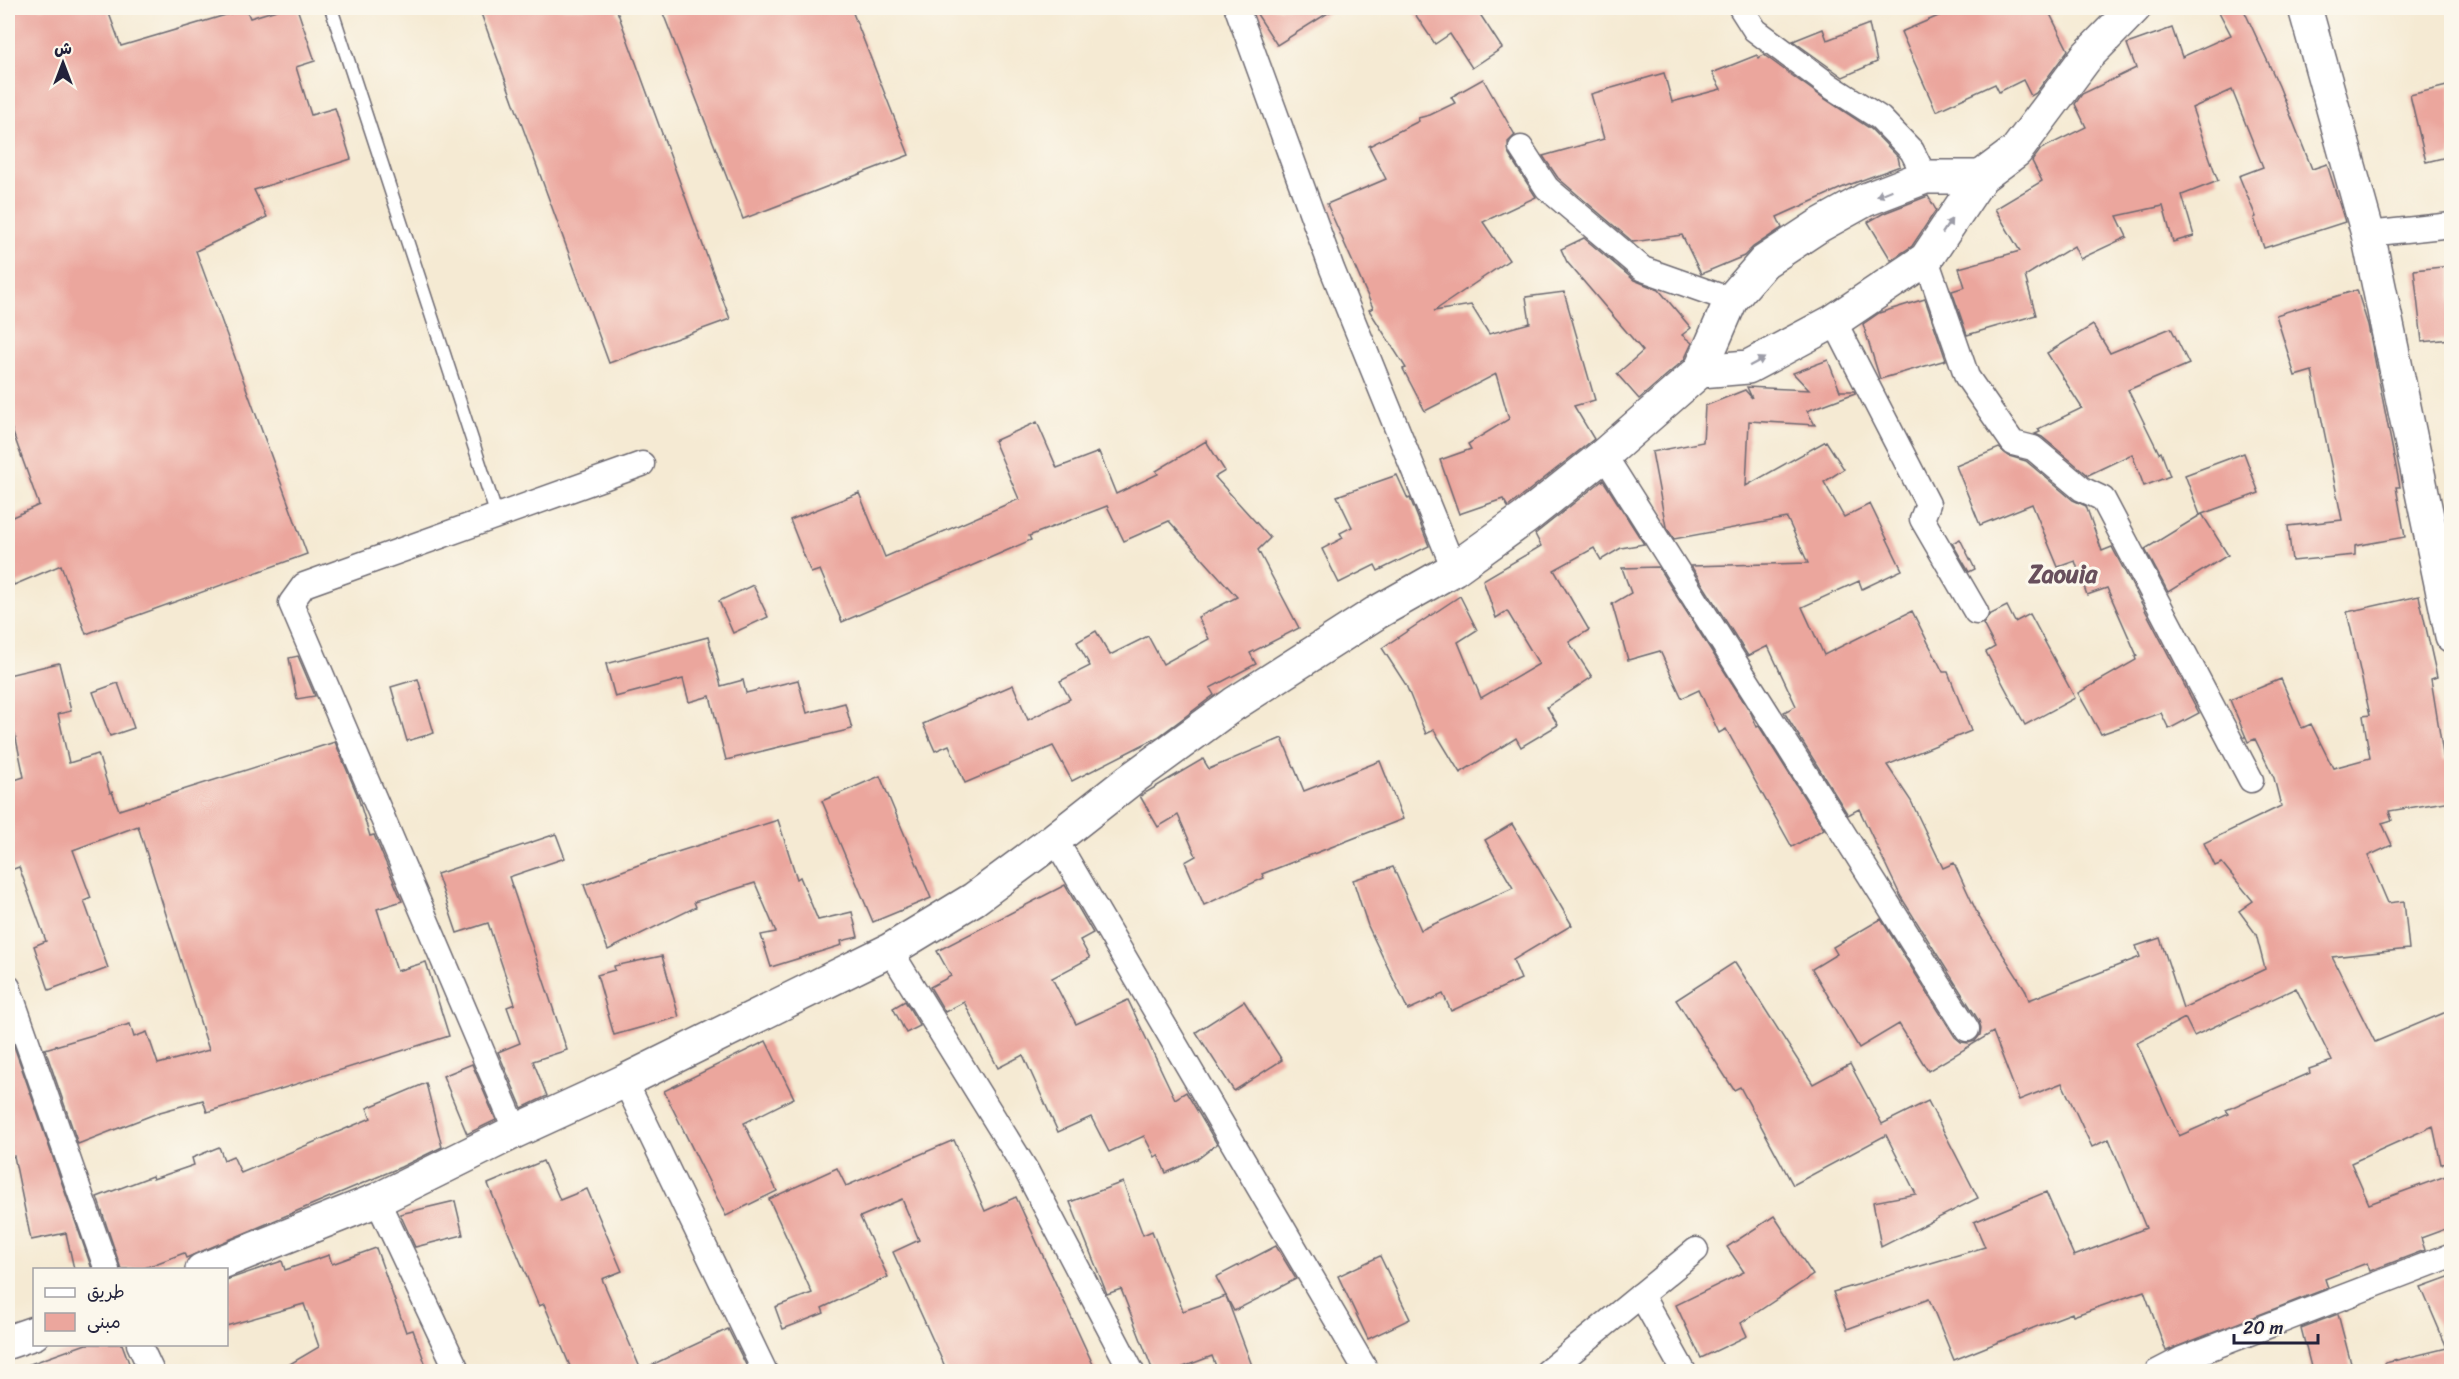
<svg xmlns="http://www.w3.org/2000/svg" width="2459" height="1379" font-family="Sriracha,'Playpen Sans Arabic',sans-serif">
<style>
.building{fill:#eba69d;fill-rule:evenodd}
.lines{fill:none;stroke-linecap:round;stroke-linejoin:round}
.lane-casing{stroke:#6c6870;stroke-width:15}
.street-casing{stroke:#6c6870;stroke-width:27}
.secondary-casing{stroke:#6c6870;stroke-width:36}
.lane{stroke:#fff;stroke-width:12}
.street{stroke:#fff;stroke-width:24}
.secondary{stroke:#fff;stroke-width:33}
.oneway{fill:#9c9ca7}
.labels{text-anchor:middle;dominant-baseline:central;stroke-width:6;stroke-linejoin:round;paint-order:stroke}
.district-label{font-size:24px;font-weight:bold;fill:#68505d;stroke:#fbf7ec}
</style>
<rect width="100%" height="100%" fill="#fbf7ec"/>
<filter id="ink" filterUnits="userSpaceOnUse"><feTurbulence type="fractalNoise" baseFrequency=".0167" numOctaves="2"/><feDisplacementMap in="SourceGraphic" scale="12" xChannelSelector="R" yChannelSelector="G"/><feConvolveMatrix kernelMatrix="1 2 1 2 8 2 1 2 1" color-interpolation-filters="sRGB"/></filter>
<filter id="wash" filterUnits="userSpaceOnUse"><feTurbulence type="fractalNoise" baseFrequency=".008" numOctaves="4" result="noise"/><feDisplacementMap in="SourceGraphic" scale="24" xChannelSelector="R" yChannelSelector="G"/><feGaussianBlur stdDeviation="1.35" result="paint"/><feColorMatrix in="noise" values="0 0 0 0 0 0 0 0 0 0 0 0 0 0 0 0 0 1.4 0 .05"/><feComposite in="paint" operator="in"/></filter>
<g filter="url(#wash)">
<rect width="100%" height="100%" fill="#f5ead3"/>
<g id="blocks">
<g class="building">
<path d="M8,8H107L121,46L246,9L250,18L283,8H297L315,61L296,67L311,115L335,108L351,159L254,190L267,217L196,251L307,554L86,634L61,565L14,585L8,570V519L39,505L8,419Z"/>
<path d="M479,8H616L730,319L609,363Z"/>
<path d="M661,8H851L909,155L743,219Z"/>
<path d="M1253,8H1336L1277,45Z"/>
<path d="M1411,8H1476L1502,48L1472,68L1450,34L1435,44Z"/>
<path d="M1957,8H2047L2068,50L2036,93L2031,96L2023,80L1999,92L1995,84L1936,111L1901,32Z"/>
<path d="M2217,8H2243L2279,86L2312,169L2327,164L2345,222L2264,248L2254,218L2256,217L2239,176L2263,167L2232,90L2192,108L2218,181L2182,195L2194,236L2173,242L2163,206L2117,216L2127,237L2080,259L2074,246L2025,276L2036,315L1967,335L1952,291L1965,287L1959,268L2020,251L1995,209L2042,181L2032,161L2041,149L2086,127L2075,104L2082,94L2136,68L2127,44L2172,28L2182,57L2231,35Z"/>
<path d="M1869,24L1877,62L1843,77L1793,41L1823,29L1827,40Z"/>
<path d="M1757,55L1758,58L1764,55L1822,97L1871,129L1898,157L1900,166L1846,186L1777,217L1782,228L1753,247L1744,256L1701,274L1682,235L1633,242L1558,178L1543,156L1604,139L1591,94L1664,73L1672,102L1721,89L1712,73Z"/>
<path d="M1483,79L1515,135L1508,142L1509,155L1536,197L1483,222L1509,260L1434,311L1471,305L1489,334L1530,323L1526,297L1564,292L1595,400L1574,406L1594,439L1508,507L1503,499L1459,514L1440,460L1471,449L1468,444L1509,419L1496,374L1425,411L1403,369L1406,368L1369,310L1373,308L1327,204L1386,179L1369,146L1419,121L1418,118L1430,115L1455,103L1451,97Z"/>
<path d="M2451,85V156L2426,162L2410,95Z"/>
<path d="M1928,196L1936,210L1912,246L1891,260L1868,222L1884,213Z"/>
<path d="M1584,238L1634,280L1659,290L1691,328L1682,335L1692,343L1684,360L1639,399L1617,374L1643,351L1567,262L1561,249Z"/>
<path d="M2451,266V339L2422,342L2414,270Z"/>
<path d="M2357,290L2368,325L2400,487H2396L2405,537L2355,546V555L2292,561L2288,526L2342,520L2312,371L2295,376L2276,315Z"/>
<path d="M1925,299L1946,360L1880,379L1863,324L1879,313Z"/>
<path d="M2093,325L2110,353L2171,328L2189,364L2128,390L2159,453L2161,452L2170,476L2144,486L2132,454L2088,475L2042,437L2035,434L2040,432L2038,429L2082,408L2047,353Z"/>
<path d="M1828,360L1840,391H1854L1855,393L1807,411L1815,425L1749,421L1746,486L1826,441L1844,469L1824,482L1844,517L1870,504L1902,570L1862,589L1859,581L1802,607L1824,655L1912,611L1943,672H1948L1971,731L1887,765L1911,801L1943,868L1954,863L1979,917L2025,989L2029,1000L2140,957L2136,946L2160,938L2183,1008L2265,969L2256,934L2239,911L2253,901L2222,863L2215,866L2204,843L2281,806L2274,778L2255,739L2248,742L2230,700L2281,679L2302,728L2311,724L2333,768L2370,758L2363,716L2370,715L2347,612L2419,596L2437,677L2431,679L2444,760L2451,759V801L2389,811L2392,820L2382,823L2392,845L2368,856L2388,903L2404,901L2409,949L2332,957L2375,1042L2451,1010V1163L2441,1164L2433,1126L2351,1163L2369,1204L2451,1174V1227L2421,1238L2425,1250L2370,1271L2367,1263L2325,1279L2328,1288L2166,1351L2144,1291L2073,1316L2072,1313L2048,1322L1954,1360L1929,1299L1847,1329L1833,1292L1985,1247L1974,1222L2046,1192L2074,1256L2146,1228L2109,1139L2092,1147L2062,1083L2019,1100L1993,1032L1928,1071L1899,1024L1859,1048L1812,969L1837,954L1833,947L1881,919L1955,1037L1961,1042L1968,1043L1975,1041L1980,1035L1981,1028L1979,1021L1901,897L1859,809L1848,815L1784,712L1796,706L1768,646L1748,656L1691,566L1808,563L1787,518L1674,539L1666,527L1652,452L1703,442L1705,406L1745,390L1752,398L1747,387L1809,390L1793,373ZM2296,988L2332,1061L2309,1069L2310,1073L2226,1110L2229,1114L2179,1136L2137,1043L2185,1018L2194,1036Z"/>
<path d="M1037,422L1057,468L1099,452L1116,494L1158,474L1156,471L1206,441L1225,471L1215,477L1270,538L1258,550L1299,628L1250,653L1256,664L1210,688L1214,695L1158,737L1072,781L1053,746L965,783L949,745L935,751L923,724L1013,685L1028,720L1070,699L1060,681L1090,666L1077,642L1096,631L1110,655L1148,636L1163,664L1209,639L1198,617L1237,597L1169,521L1124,541L1107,506L1029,536L1031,540L842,622L820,570L811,573L790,520L859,493L885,557L1019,499L994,441Z"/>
<path d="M1999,448L2009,456L2026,461L2073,500L2086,506L2102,551L2112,547L2199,713L2169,729L2161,713L2101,734L2078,693L2136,660L2135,657L2137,656L2107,588L2087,595L2075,561L2058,567L2032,504L1980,525L1956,466Z"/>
<path d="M2244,453L2259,493L2202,514L2228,555L2168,592L2145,549L2202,514L2200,515L2185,475Z"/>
<path d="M1397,475L1408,499L1410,498L1429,546L1378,571L1375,565L1339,583L1322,549L1343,538L1340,533L1352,527L1337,496Z"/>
<path d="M1603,480L1644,544L1621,548L1601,560L1594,548L1554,570L1589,630L1569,642L1592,677L1547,707L1558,725L1521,747L1516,738L1460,773L1434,730L1426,734L1406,685L1382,648L1460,596L1477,630L1458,642L1481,698L1539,664L1507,611L1496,618L1483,580L1541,546L1535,534Z"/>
<path d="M1960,539L1975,569L1969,572L1952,543Z"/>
<path d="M1658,567L1751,713L1757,727L1759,726L1824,829L1792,847L1726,729L1719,733L1699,690L1682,698L1660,651L1628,660L1612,604L1631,593L1622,568Z"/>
<path d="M753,585L768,617L733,633L719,601Z"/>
<path d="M2007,606L2015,622L2030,614L2075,698L2025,725L1986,652L1995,647L1983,624L1989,615Z"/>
<path d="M708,637L721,686L743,680L746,693L798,680L807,713L845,703L852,729L726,760L710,696L689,702L683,679L615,697L606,664Z"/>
<path d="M298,656L315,696L297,699L289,658Z"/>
<path d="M59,663L71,711L58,714L69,763L98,754L110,793L112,792L119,810L335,742L357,794L370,836L374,835L402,901L377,909L397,971L426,962L449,1036L207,1112L203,1100L160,1112L78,1144L45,1049L130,1024L134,1037L147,1032L158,1064L209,1050L138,826L73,850L91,898L84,901L108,968L49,990L34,946L46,941L19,867L8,871V782L24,777L15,734L8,736V675Z"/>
<path d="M418,679L434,733L407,741L391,687Z"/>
<path d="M118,683L134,728L110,736L93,692Z"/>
<path d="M1282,738L1304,791L1380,761L1403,819L1262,874L1264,878L1204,905L1185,862L1196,856L1178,815L1158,827L1140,796L1203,759L1209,769Z"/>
<path d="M880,776L931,898L873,922L822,801Z"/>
<path d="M778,820L797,879L800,877L818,920L852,912L858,937L841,941L842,945L771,967L761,935L776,932L755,883L694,902L696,907L608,950L584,885L652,860Z"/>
<path d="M1512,824L1572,925L1513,960L1521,979L1451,1011L1443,994L1408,1010L1368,926L1353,880L1393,867L1421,930L1513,888L1485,840Z"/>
<path d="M556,834L565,858L509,877L567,1050L533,1061L547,1096L522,1108L498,1052L520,1043L507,1007L515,1004L488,923L457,933L437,874Z"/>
<path d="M1065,885L1093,933L1080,940L1090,958L1052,978L1076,1024L1128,1000L1175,1099L1186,1092L1217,1144L1199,1158L1166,1173L1158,1155L1155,1157L1144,1136L1109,1152L1091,1117L1058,1132L1023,1055L998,1068L964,1002L945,1012L930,987L951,976L937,951Z"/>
<path d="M662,956L679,1017L614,1035L597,975L615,970L614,966Z"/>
<path d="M1735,962L1813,1084L1850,1064L1882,1124L1928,1101L1978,1198L1881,1247L1873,1202L1916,1194L1886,1135L1793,1185L1740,1087L1734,1090L1676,1000Z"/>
<path d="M905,1001L920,1026L906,1033L893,1008Z"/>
<path d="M1244,1001L1282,1060L1234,1091L1196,1032Z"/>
<path d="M8,1029L92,1269H74L66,1233L31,1240L14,1156L8,1158Z"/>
<path d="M766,1041L794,1098L744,1123L777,1191L726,1216L664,1091Z"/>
<path d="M472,1064L496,1120L467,1134L443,1076Z"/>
<path d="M426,1083L442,1147L401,1167L186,1258L184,1253L142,1269H121L97,1197L152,1176L153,1179L194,1165L192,1158L219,1147L224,1160L233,1156L241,1173L371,1118L367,1108Z"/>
<path d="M954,1140L985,1211L1016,1197L1096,1371H947L893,1252L919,1240L902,1199L860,1217L888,1277L822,1308L824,1313L783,1329L775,1307L812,1293L769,1199L837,1168L846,1186Z"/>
<path d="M543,1161L560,1200L587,1189L622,1271L602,1279L641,1370L728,1329L749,1371H572L544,1304L539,1306L488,1184Z"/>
<path d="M1123,1182L1143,1235L1152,1231L1183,1311L1226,1296L1254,1371H1218L1212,1356L1173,1371H1153L1121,1289L1107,1294L1070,1202Z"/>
<path d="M455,1201L463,1235L415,1247L400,1214Z"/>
<path d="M1774,1216L1813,1275L1741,1323L1747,1336L1701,1358L1676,1305L1744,1272L1727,1247Z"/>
<path d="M1276,1246L1296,1279L1234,1311L1216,1277Z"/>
<path d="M376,1248L406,1332L413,1330L428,1371H278L319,1347L304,1304L226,1326V1280L282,1261L285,1270L329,1255L332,1264Z"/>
<path d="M1380,1256L1410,1319L1368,1339L1338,1276Z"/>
<path d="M2451,1276V1371H2386L2385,1363L2447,1348L2421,1287Z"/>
<path d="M2338,1314L2353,1371H2312L2301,1328Z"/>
<path d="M86,1344H122L132,1371H20L19,1368Z"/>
</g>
</g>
</g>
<g filter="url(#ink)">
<use href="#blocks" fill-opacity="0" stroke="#6c6870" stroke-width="1.5"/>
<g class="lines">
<g class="lane-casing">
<path id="lane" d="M331,8L497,516"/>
</g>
<g class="street-casing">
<g id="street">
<path d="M1237,8L1332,269L1454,569"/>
<path d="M1741,8L1755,30L1830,86L1880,118L1912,151L1925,177"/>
<path d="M1521,148L1547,188L1643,269L1731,300"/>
<path d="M2368,234L2452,225"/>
<path d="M1926,259L1967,377L2013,443L2033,448L2082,489L2103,499L2251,780"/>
<path d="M1834,321L1928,504L1922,519L1976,612"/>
<path d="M1604,455L1967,1029"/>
<path d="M1055,839L1367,1372"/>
<path d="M890,950L1026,1170L1132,1372"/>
<path d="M8,987L107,1270"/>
<path d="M625,1081L765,1372"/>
<path d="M516,1131L291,603L304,585L642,464"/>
<path d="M377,1200L458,1372"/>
<path d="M1641,1295L1684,1372"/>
<path d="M139,1344L152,1372"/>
<path d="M1547,1372L1696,1250"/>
<path d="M2157,1372L2182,1359L2452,1255"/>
</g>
</g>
<g class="secondary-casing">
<g id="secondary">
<path d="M2305,8L2368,234L2452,636"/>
<path d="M1700,371L1748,367L1834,321L1926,259L1981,177L2016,151L2087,56L2134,8"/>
<path d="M202,1270L377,1200L516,1131L625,1081L890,950L974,899L1055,839L1130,780L1234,704L1376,613L1454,569L1525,518L1604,455L1700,371L1731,300L1764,262L1820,225L1865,200L1925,177H1981"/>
<path d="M8,1342L34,1333"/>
</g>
</g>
<use href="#lane" class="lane"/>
<use href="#street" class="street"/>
<use href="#secondary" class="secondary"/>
</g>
<defs><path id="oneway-solid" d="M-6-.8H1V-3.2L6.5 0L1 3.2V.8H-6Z" transform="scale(1.5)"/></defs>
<g class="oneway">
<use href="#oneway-solid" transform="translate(1884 193) rotate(158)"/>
<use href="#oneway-solid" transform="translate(1947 226) rotate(-57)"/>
<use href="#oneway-solid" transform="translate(1757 362) rotate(-28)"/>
</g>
</g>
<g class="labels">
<g class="district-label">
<text x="2063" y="574">Zaouia</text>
</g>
</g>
<rect width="2459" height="1379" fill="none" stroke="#fbf7ec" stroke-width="30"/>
<rect x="33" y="1268" width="195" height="78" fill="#fbf7ec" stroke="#a4a2a5" stroke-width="1.5"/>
<rect x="45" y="1288" width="30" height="9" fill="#ffffff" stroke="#a4a2a5" stroke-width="1.5"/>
<text x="87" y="1298" font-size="18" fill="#22223b">طريق</text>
<rect x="45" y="1313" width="30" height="18" fill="#eba69d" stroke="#a4a2a5" stroke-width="1.5"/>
<text x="87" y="1328" font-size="18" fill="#22223b">مبنى</text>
<g transform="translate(63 63)" stroke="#fbf7ec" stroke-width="4.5" paint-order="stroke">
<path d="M0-4.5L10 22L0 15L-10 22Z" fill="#22223b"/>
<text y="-9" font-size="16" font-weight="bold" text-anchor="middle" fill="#22223b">ش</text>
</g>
<path d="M2234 1334v9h84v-9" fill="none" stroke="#22223b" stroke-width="3"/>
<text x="2243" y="1334" font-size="18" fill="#22223b" stroke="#fbf7ec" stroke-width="4.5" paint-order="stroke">20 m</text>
</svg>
